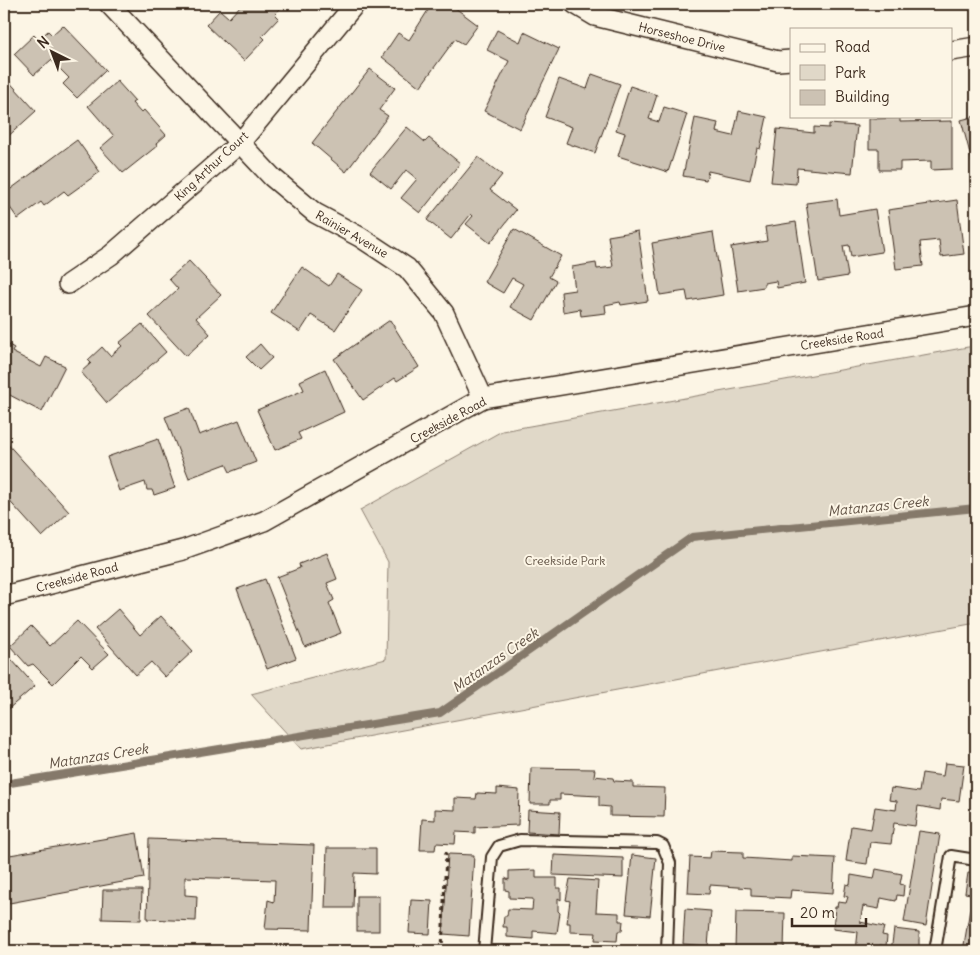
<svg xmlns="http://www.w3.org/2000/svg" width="980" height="955" font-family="Delius,sans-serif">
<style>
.green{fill:#e0d8c8;stroke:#8e8173}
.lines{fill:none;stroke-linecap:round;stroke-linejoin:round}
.stream{stroke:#85796b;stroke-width:8}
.building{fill:#ccc2b3;stroke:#3b2a1e}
.lane-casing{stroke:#3b2a1e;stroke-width:14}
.street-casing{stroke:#3b2a1e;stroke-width:22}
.path{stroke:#3b2a1e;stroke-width:3;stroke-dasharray:4 4;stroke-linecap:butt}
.lane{stroke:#fcf5e5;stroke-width:10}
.street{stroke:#fcf5e5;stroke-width:19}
.labels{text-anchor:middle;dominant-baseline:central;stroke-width:4;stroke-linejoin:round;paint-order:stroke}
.street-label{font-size:12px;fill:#3b2a1e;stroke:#fcf5e5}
.park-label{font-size:12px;fill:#645648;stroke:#fcf5e5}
.water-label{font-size:14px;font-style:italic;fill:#605144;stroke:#fcf5e5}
</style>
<rect width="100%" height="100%" fill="#fcf5e5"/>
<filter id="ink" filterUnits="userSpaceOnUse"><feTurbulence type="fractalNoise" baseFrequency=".02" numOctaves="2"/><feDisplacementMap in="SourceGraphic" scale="10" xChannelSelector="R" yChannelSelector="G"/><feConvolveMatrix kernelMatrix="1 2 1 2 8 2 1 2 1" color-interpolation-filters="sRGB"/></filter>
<g filter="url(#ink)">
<path class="green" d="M968,347H976V623L301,749L251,694L386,659L388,562L360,510L502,431Z"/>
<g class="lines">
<path class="stream" d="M4,784L440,713L692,537L976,508"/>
</g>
<g class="building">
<path d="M242,4H285L275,14L279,18L262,36L265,39L244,61L206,25L220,10L229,18Z"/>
<path d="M432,4H450L478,25L464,44L455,39L420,87L382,57L398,33L409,40Z"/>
<path d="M808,4H838V6L808,7Z"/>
<path d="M63,25L106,70L77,98L63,84L69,78L51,60L34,75L14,54L34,35L38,40L48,31L52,35Z"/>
<path d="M497,30L520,42L524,32L559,49L520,129L484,111L509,61L487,50Z"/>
<path d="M370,69L395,88L379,110L388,116L346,172L312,143Z"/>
<path d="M592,74L620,84L595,153L566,143L572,127L545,117L559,79L587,89Z"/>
<path d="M4,76L36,111L4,140Z"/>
<path d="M117,81L135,101L132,103L141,113L144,110L166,135L156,144L157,146L123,173L100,148L114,136L88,106Z"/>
<path d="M630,86L657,95L649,119L659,122L664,107L687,114L668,172L618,156L625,133L616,130Z"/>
<path d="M739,111L767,117L760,149L757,148L750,180L708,171L706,180L683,176L695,118L718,123L716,132L733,136Z"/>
<path d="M976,116V172H975L961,120Z"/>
<path d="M900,118V122L952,121V169L931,170V161L900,162V170H879V149H869V119Z"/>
<path d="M829,124L857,126L852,173L797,168L796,184L771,182L777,129L814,133V127L829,128Z"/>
<path d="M407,127L425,142L429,138L460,163L420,213L401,198L417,179L406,170L391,189L370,172Z"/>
<path d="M77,140L100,172L68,195L64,191L44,206L41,202L18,219L4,199V194Z"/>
<path d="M478,157L502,175L490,190L516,210L490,243L466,224L473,216L471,214L451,239L427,220Z"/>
<path d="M974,192H976V259Z"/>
<path d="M837,199L839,215L875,209L882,252L851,257L849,245L843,246L848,276L818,281L806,203Z"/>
<path d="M957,200L964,254L941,257L939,240L920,242L923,266L896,269L888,210Z"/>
<path d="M796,222L805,283L777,288L776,281L764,283V287L738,291L731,247L767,241L765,227Z"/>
<path d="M514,229L561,256L549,277L556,281L534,320L510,307L523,284L512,278L503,293L484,282Z"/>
<path d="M638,231L648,301L621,305L620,302L605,305L606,313L581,316L580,309L563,312L561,292L575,290L572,267L596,263L597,269L613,267L608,236Z"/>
<path d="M713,232L723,295L688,301L686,291L660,295L652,243Z"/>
<path d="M189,261L221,295L196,318L210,334L186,356L149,316L178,289L169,279Z"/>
<path d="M302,267L329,286L337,274L362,290L335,330L311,315L300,332L271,313Z"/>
<path d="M390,320L419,367L397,381L395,378L363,400L334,359Z"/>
<path d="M142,324L166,352L107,403L81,372L91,363L88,360L102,347L110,356L122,346L119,343Z"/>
<path d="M4,342L14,348L12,352L41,367L46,357L65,366L42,412L4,392Z"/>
<path d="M260,344L272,358L259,370L246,357Z"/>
<path d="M325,369L344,412L298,433L301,439L275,450L257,410L304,390L300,381Z"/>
<path d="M189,408L199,435L239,420L256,462L230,472L226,464L189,478L165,417Z"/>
<path d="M158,439L175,488L154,495L152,490H147L145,482L119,491L107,457Z"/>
<path d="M4,440L69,512L42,537L4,495Z"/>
<path d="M327,553L337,579L327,583L334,600L329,603L341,633L305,647L277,577L300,568L299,564Z"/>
<path d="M265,579L296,658L267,669L237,589Z"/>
<path d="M118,609L140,635L161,616L193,651L165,677L151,662L136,675L95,629Z"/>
<path d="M77,621L109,654L93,668L81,656L53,684L33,664L28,666L10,646L31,626L50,646Z"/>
<path d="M4,651L35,686L7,710L4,707Z"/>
<path d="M945,763L964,765L959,801L941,799L940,810L918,806L915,826L894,823L891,844L870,842L867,864L846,861L851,826L871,829L875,807L896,810L897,801L889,800L891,788L919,792L922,773L943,776Z"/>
<path d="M976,767V791L973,790Z"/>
<path d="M531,768L595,769L594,776L613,778L614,781L633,782V787L665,788L664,817L610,816V807L599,806V796L560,794V800H550V804H530Z"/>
<path d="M497,788L519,790L518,825L475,827V833L456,832L455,844L436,843L435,850H420L422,819L435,820V809L455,810V798L476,799L477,793L497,794Z"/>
<path d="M528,810L560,812L559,834L527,832Z"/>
<path d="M919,831L940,834L926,926L904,922Z"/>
<path d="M137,833L144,878L4,904V856Z"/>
<path d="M149,839L314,845L311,930L265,929L268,900L274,902L275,880L185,877V895L197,896L196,921L147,919Z"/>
<path d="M327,848H376V874L354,873L353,908H325Z"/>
<path d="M711,851L743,852V858L792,861V856L835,858L833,893L791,890L790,898L751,896V888L710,885L709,894L688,893L690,857L710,858Z"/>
<path d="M448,854L474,855L469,936L443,934Z"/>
<path d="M554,855L623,858V878L553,875Z"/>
<path d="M632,855L656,858L650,916L626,914Z"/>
<path d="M876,869L902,874L900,884L904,885L903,896L897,895L896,901L881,898L879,909L863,906L860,922L884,927L882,935L887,936L886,946L880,945L879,951H856L858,932L833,929L835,907H837L838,902L846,903L848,897L844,896L846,884L850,885L851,875L874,879Z"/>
<path d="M536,870V878H557V888H561V900L558,898V911L560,913L557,933L533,931V939L507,937V927H503L504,916H507L508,909L532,910L533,899L509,898V891L505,890V878L509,880V871Z"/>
<path d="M968,873L976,874V895L965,893Z"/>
<path d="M570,879L598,881L596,912L619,913V921H623L622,931H618L617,941L595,940L596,933L570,932V923H567L570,901L566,900Z"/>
<path d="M103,890H142L141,920L102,919Z"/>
<rect x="357" y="896" width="22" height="35"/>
<path d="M411,900L432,901L430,934L409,933Z"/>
<path d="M685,909L711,911L708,946L683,944Z"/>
<path d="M970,909L976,910V951H963Z"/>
<path d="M736,912L785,913L784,949H735Z"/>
<path d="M894,929L919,932V951H891Z"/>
</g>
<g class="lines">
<g class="lane-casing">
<g id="lane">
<path d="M484,951L492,857L499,846L520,840L657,843L663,846L670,863L667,951"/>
<path d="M935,951L951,856L976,860"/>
</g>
</g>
<g class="street-casing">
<g id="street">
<path d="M109,4L272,177L315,213L360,237L407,268L444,313L483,398"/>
<path d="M575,4L595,16L778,61L791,60"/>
<path d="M951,51L976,47"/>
<path d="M68,284L111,255L240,143L355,4"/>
<path d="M4,596L183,550L264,521L483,398L976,316"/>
</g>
</g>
<path class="path" d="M442,951L446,852"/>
<use href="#lane" class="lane"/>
<use href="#street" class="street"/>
</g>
</g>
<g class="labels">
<g class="street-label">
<text transform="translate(682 37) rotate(14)">Horseshoe Drive</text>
<text transform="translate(211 166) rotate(-43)">King Arthur Court</text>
<text transform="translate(352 234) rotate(30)">Rainier Avenue</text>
<text transform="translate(842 339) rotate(-9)">Creekside Road</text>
<text transform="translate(448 420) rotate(-28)">Creekside Road</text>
<text transform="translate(77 577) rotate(-15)">Creekside Road</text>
</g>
<g class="park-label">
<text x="565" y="560">Creekside Park</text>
</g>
<g class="water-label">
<text transform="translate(878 506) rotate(-6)">Matanzas Creek</text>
<text transform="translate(495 660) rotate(-35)">Matanzas Creek</text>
<text transform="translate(98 756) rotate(-9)">Matanzas Creek</text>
</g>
</g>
<rect width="980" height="955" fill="none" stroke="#fcf5e5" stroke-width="20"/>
<rect x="10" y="10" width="960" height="935" fill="none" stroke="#3b2a1e" stroke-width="2" filter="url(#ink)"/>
<rect x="790" y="28" width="162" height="90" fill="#fcf5e5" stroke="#afa495"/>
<rect x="800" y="44" width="25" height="8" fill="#fcf5e5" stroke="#afa495"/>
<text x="835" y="52" font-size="15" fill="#3b2a1e">Road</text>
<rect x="800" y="65" width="25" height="15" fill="#e0d8c8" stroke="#afa495"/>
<text x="835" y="78" font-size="15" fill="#3b2a1e">Park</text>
<rect x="800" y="90" width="25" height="15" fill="#ccc2b3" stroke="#afa495"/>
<text x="835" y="102" font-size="15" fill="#3b2a1e">Building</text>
<g transform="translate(52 52) rotate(318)" stroke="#fcf5e5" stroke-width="4" paint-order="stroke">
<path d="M0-4L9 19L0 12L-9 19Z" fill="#3b2a1e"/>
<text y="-8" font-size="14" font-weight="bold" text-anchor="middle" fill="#3b2a1e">N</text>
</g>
<path d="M792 918v8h74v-8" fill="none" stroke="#3b2a1e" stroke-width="2.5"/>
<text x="800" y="918" font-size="15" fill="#3b2a1e" stroke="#fcf5e5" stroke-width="4" paint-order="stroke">20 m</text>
</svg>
